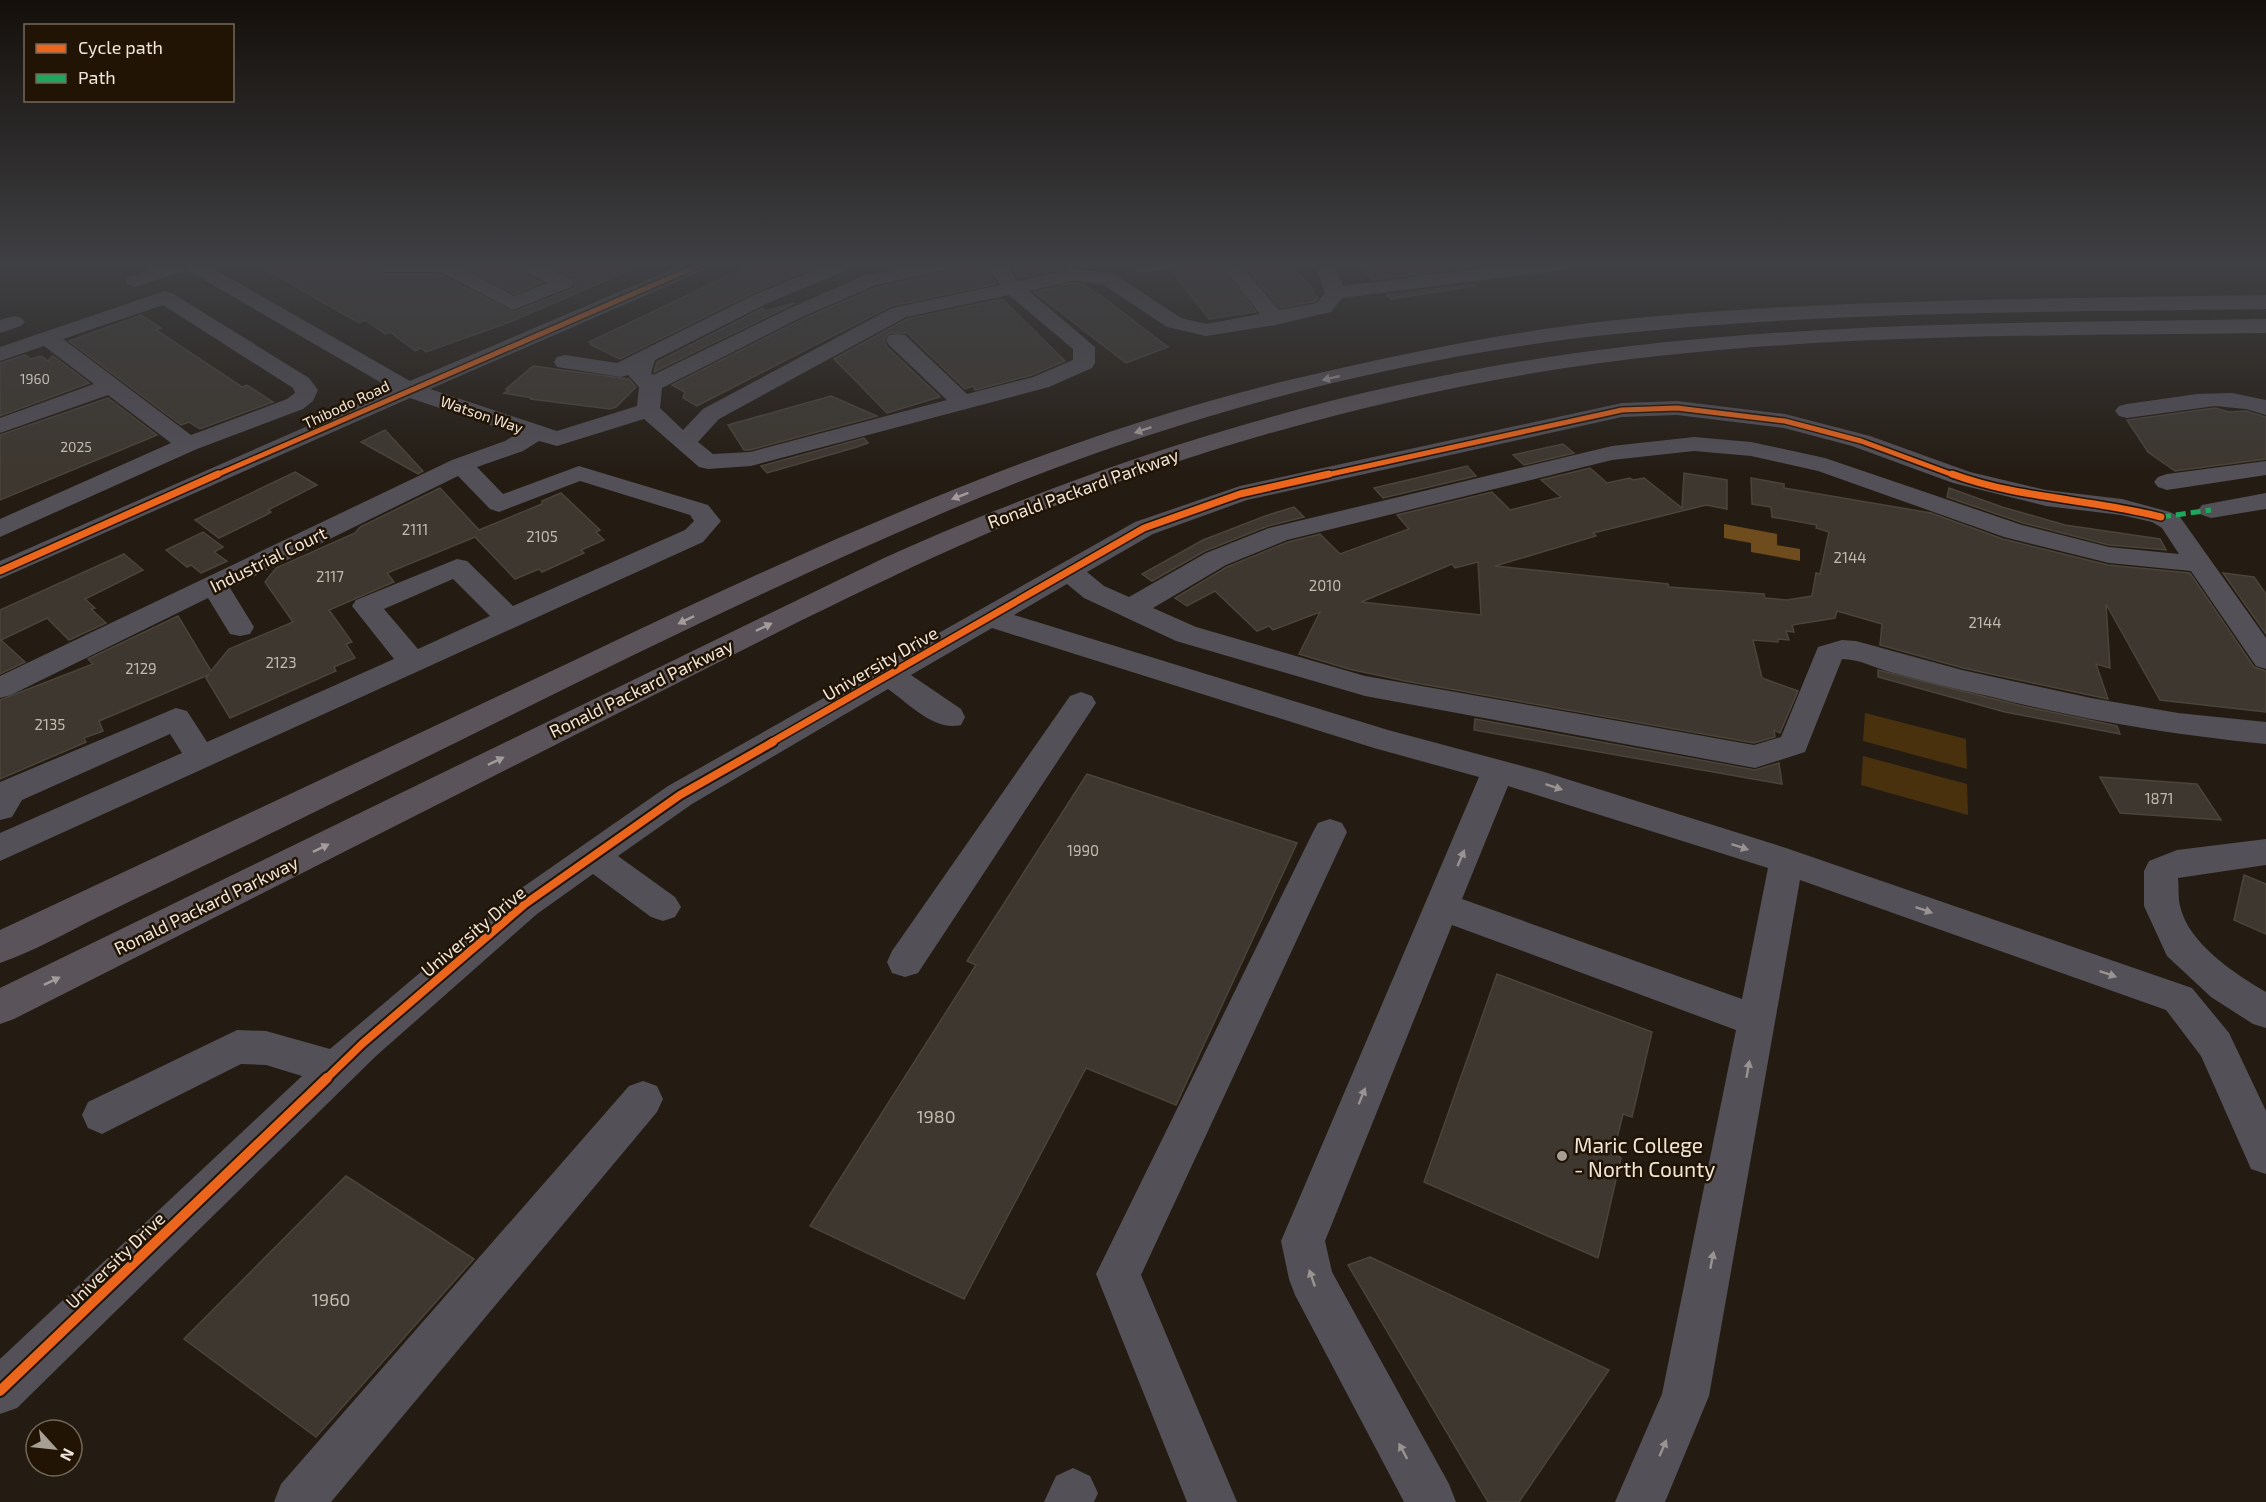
<svg xmlns="http://www.w3.org/2000/svg" width="2266" height="1502" font-family="'Exo 2',sans-serif">
<style>
.green{fill:#4a310e}
.water{fill:#6e4c1d}
.building{fill:#3d372f;stroke:#4b443b;stroke-width:1.5;fill-rule:evenodd}
.lines{fill:none;stroke-linecap:round;stroke-linejoin:round}
.minor{fill:#535057;fill-rule:evenodd}
.highway{fill:#5a545a;fill-rule:evenodd}
.quiet{stroke:#20a55d;stroke-width:5;stroke-dasharray:10 5;stroke-linecap:butt}
.cycleway-far3-casing{stroke:#211404;stroke-width:8}
.cycleway-far2-casing{stroke:#211404;stroke-width:10}
.cycleway-far1-casing{stroke:#211404;stroke-width:12}
.cycleway-casing{stroke:#211404;stroke-width:14}
.cycleway-far3{stroke:#eb651d;stroke-width:5}
.cycleway-far2{stroke:#eb651d;stroke-width:7}
.cycleway-far1{stroke:#eb651d;stroke-width:8}
.cycleway{stroke:#eb651d;stroke-width:10}
.oneway{fill:#a49c9a}
.oneway2{fill:#999392}
.poi-dot{fill:#a89f94;stroke:#211404;stroke-width:2}
.labels{text-anchor:middle;dominant-baseline:central;stroke-width:5;stroke-linejoin:round;paint-order:stroke}
.far-number-label{font-size:14px;fill:#c2baaf}
.far-street-label{font-size:15px;fill:#efe5da;stroke:#211404}
.number-label{font-size:15px;fill:#c2baaf}
.street-label{font-size:18px;fill:#efe5da;stroke:#211404}
.near-number-label{font-size:18px;fill:#c2baaf}
.near-poi-label{font-size:21px;fill:#efe5da;stroke:#211404;text-anchor:start}
</style>
<rect width="100%" height="100%" fill="#241c13"/>
<g class="green">
<path d="M1865,713L1966,739L1967,769L1863,741Z"/>
<path d="M1863,756L1967,784L1968,815L1861,785Z"/>
</g>
<path class="water" d="M1724,524L1777,534V545L1800,549V561L1751,552V543L1724,538Z"/>
<g class="building">
<path d="M254,263H364L373,272L380,274H439L514,312L572,289L576,284L572,277L542,263H646L510,322L426,352L422,348L415,351L390,332L385,334L365,320L359,323Z"/>
<path d="M457,263H509L513,269L541,283L514,294Z"/>
<path d="M762,263H825L753,293L620,359L591,345L593,344L589,342L730,275Z"/>
<path d="M969,263H983L996,284L891,306L697,406L683,398L685,392L672,385L803,319L877,287L958,269L963,264Z"/>
<path d="M1008,263H1054L1062,269L1019,278Z"/>
<path d="M1183,263H1217L1256,312L1209,319L1171,270L1180,268Z"/>
<path d="M1242,263H1288L1314,290L1312,291L1318,298L1316,301L1280,308Z"/>
<path d="M1357,263H1451L1458,269L1372,280Z"/>
<path d="M1072,283L1083,284L1098,295H1100L1168,347L1126,363L1034,292Z"/>
<path d="M1473,284L1476,286L1391,299L1387,295Z"/>
<path d="M1002,299L1065,361L1032,375L975,390L973,386L965,389L907,333H889L884,339L887,347L940,397L887,413L834,359L907,319Z"/>
<path d="M795,303L787,307L654,372L657,362L763,308L764,311Z"/>
<path d="M141,315L161,328L156,330L242,387L247,385L273,402L200,429L189,422L181,425L69,341Z"/>
<path d="M25,355L30,359L41,356L48,361L53,356L89,383L0,416V363Z"/>
<path d="M533,366L629,379L636,387L616,407L610,409L530,399L533,398L504,393L509,390L506,389Z"/>
<path d="M831,396L877,416L750,450H744L728,425Z"/>
<path d="M108,398L157,435L0,500V435Z"/>
<path d="M2215,408L2229,412L2246,411L2266,417V459L2175,471L2148,452L2127,420Z"/>
<path d="M385,430L423,471L418,474L361,442Z"/>
<path d="M864,438L868,443L857,447L767,473L761,466Z"/>
<path d="M1563,444L1574,453L1524,465L1513,455Z"/>
<path d="M1467,466L1476,476L1383,498L1374,488Z"/>
<path d="M1590,468L1607,483L1630,478L1633,480L1644,478L1682,508L1684,473L1727,480V509L1706,505L1593,533L1596,536L1495,566L1668,584L1669,587L1764,594L1765,598L1787,600L1812,596L1816,573L1820,574L1829,532L1816,528L1817,525L1772,517L1771,507L1752,504L1751,478L1784,484V488L1931,513L2003,539L2108,565L2190,573L2254,667L2266,671V712L2160,700L2106,604L2110,668L2096,664L2108,699L1963,668L1880,645L1882,624L1837,611L1835,618L1792,625L1794,632L1786,631L1789,640L1778,639V642L1753,640L1762,678L1798,691L1780,733L1774,730L1775,737L1754,743L1405,681L1349,669L1299,654L1320,612L1273,630L1269,626L1257,631L1215,591L1187,606L1175,598L1227,567L1288,542L1320,534L1340,554L1409,529L1397,515L1492,492L1510,510L1561,497L1541,480ZM1478,562L1481,615L1361,602L1452,564L1455,568Z"/>
<path d="M295,472L317,485L268,510L271,512L266,515L219,538L195,520Z"/>
<path d="M440,488L479,530L542,504V501L561,493L600,530L596,532L604,540L581,550L584,553L542,572L539,569L515,579L475,537L387,573L394,582L329,610L352,642L346,644L355,658L334,667L336,671L230,718L206,678L208,675L99,721L103,731L84,738L86,742L0,779V700L93,664L88,659L178,616L211,671L229,649L293,622L265,582L276,568L355,533L360,527Z"/>
<path d="M1949,488L2002,507L2065,525L2160,539L2166,550L2109,545L2023,523L1947,497Z"/>
<path d="M1294,507L1304,517L1268,526L1205,551L1152,581L1142,574L1203,540L1268,515Z"/>
<path d="M203,532L223,547L214,552L227,561L201,573L191,565L187,567L166,550Z"/>
<path d="M124,554L143,570L85,599L95,608L91,609L106,623L69,640L47,618L1,640L25,662L0,674V610Z"/>
<path d="M2223,573L2254,577L2266,594V634Z"/>
<path d="M1878,670L2022,706L2117,726L2120,734L2005,712L1878,677Z"/>
<path d="M1475,719L1755,770L1779,763L1782,784L1474,730Z"/>
<path d="M1087,774L1297,843L1176,1105L1086,1068L964,1299L810,1226L976,965L967,961Z"/>
<path d="M2100,777L2197,784L2221,820L2120,813Z"/>
<path d="M2244,875L2266,884V934L2234,920Z"/>
<path d="M1497,974L1652,1032L1632,1117L1623,1114L1613,1154L1621,1158L1598,1258L1424,1182Z"/>
<path d="M346,1176L474,1259L316,1437L184,1339Z"/>
<path d="M1370,1257L1609,1370L1519,1502H1488L1348,1265Z"/>
</g>
<g class="lines">
<g class="minor">
<path d="M169,263H204L410,381L687,263H714L711,267L430,389L557,431L637,406L639,387L628,375L621,377L557,367L554,362L557,357L565,355L617,363L754,295L831,263H858L855,267L768,303L655,360L651,373L653,375L788,309L863,276L923,263H961L958,267L876,285L802,317L662,388L660,408L683,430L703,409L892,308L1000,285L985,263H1005L1018,281L1072,269L1107,272L1114,274L1181,318L1206,324L1260,314L1219,263H1239L1279,310L1317,303L1325,293L1315,263H1335L1343,286L1525,263H1581L1578,267L1571,269L1342,298L1331,312L1275,325L1206,336L1167,327L1102,284L1072,281L1029,291L1095,347V363L1092,368L1049,387L751,466L708,469L699,467L644,419L557,446L539,441L523,451L477,467L503,494L579,466L708,505L721,521L703,542L0,861V833L182,753L170,734L22,800L12,817L0,820V782L176,708L187,711L207,742L394,659L352,606L356,600L457,559L467,561L513,606L685,530L694,521L690,515L580,481L499,512L490,509L458,476L230,588L254,627L250,634L240,636L230,634L208,598L11,695L0,698V676L452,460L505,441L517,434L410,398L0,579V561L392,389L187,270L135,287L128,285L125,281L128,277ZM1009,295L1073,349V360L1033,377L967,394L905,335L897,334L889,335L886,340L889,345L947,400L750,452L713,454L698,442L719,419L906,317ZM453,579L490,616L418,649L384,609Z"/>
<path d="M366,263H453L514,296L547,283L514,267L511,263H537L571,279L574,283L571,287L513,310L440,272H381L374,270Z"/>
<path d="M1135,263H1181L1178,267L1142,273L1135,271L1132,267Z"/>
<path d="M165,291L172,293L309,378L318,390L313,401L303,409L197,449L0,537V519L171,443L108,395L0,433V418L94,384L44,346L0,361V347ZM163,305L293,388L295,393L287,399L191,435L63,339Z"/>
<path d="M14,316L21,318L25,322L21,326L0,333V320Z"/>
<path d="M2232,393L2266,400V415L2246,409L2215,406L2127,418L2119,416L2115,411L2119,406L2127,404L2197,394Z"/>
<path d="M1677,401L1785,414L1870,436L1970,472L2046,490L2122,499L2170,512L2180,517L2266,638V669L2256,666L2191,571L2109,563L2004,537L1818,471L1751,456L1694,451L1612,460L1287,540L1226,565L1153,608L1196,627L1365,676L1754,745L1781,737L1818,647L1842,640L1856,641L1962,670L2091,698L2178,713L2266,722V744C2172,735 2079,719 1988,696C1955,689 1923,681 1890,672C1875,668 1859,659 1842,659L1805,752L1755,768L1365,696L1176,641L1084,598L1067,584L1014,615L1388,730L1541,771L1786,848L2192,988L2229,1033L2266,1111V1174L2251,1169L2201,1056L2166,1010L1800,880L1709,1396L1665,1502H1615L1662,1394L1736,1030L1452,925L1325,1241L1332,1272L1449,1484L1456,1502H1404L1295,1295L1289,1279L1281,1241L1479,777L1374,748L992,628L911,675L961,709L965,717L961,725C935,732 908,703 888,689L692,804L618,856L675,897L681,907L675,917L663,921L651,917L593,874L537,914L376,1056L17,1408L0,1414V1359L302,1076L266,1065L241,1064L102,1134L88,1128L82,1115L88,1102L237,1030L266,1031L330,1049L513,894L668,786L1135,522L1240,486L1622,403ZM1677,415L1784,428L1852,446L1953,483L2046,506L2121,515L2152,522L2162,528L2179,554L2109,547L2022,525L1825,458L1751,442L1694,437L1612,446L1269,528L1206,553L1129,597L1104,586L1087,572L1153,534L1247,500L1622,417ZM1508,786L1768,868L1742,999L1462,899Z"/>
<path d="M2266,461V475L2167,490L2158,487L2154,482L2158,477L2167,474Z"/>
<path d="M2266,493V509L2211,518L2202,515L2198,510L2202,505Z"/>
<path d="M1081,692L1092,696L1096,703L918,973L905,977L892,973L887,962L892,951L1070,696Z"/>
<path d="M1330,819L1342,823L1347,832L1141,1275L1237,1502H1187L1096,1274L1313,832L1318,823Z"/>
<path d="M2266,839V865L2178,878C2179,887 2178,897 2180,906C2188,943 2235,974 2266,992V1028L2253,1024L2211,997L2167,956L2144,906V871L2149,861L2177,850Z"/>
<path d="M643,1081L657,1086L663,1099L657,1112L331,1502H274L281,1484L629,1086Z"/>
<path d="M1073,1468L1090,1476L1098,1493L1094,1502H1044L1056,1476Z"/>
</g>
<g class="highway">
<path d="M2266,295V309C2046,312 1824,311 1605,335C1378,360 1154,423 945,512C720,608 502,721 282,828C221,858 159,887 98,917C66,933 34,951 0,963V930C192,840 384,750 575,660C807,550 1039,440 1289,380C1394,355 1500,333 1607,321C1826,298 2046,299 2266,295Z"/>
<path d="M2266,319V333C2026,336 1784,333 1546,371C1352,403 1160,459 979,537C919,563 860,592 800,621L14,1019L0,1024V988L884,558C1095,463 1319,392 1549,357C1786,321 2027,323 2266,319Z"/>
</g>
<path class="quiet" d="M2161,517L2211,510"/>
<g class="cycleway-far3-casing">
<g id="cycleway-far3">
<path d="M214,476L704,263"/>
<path d="M1322,476L1622,410L1677,408L1785,421L1861,441L1956,476"/>
</g>
</g>
<g class="cycleway-far2-casing">
<g id="cycleway-far2">
<path d="M1952,474C2020,499 2092,499 2161,517"/>
<path d="M0,571L218,474"/>
<path d="M770,743L1144,528L1240,494L1329,474"/>
</g>
</g>
<g class="cycleway-far1-casing">
<path id="cycleway-far1" d="M325,1080L362,1044L525,904L680,795L773,742"/>
</g>
<g class="cycleway-casing">
<path id="cycleway" d="M0,1391L327,1078"/>
</g>
<use href="#cycleway-far3" class="cycleway-far3"/>
<use href="#cycleway-far2" class="cycleway-far2"/>
<use href="#cycleway-far1" class="cycleway-far1"/>
<use href="#cycleway" class="cycleway"/>
</g>
<defs><path id="oneway-solid" d="M-6-.8H1V-3.2L6.5 0L1 3.2V.8H-6Z" transform="scale(1.5)"/></defs>
<g class="oneway">
<use href="#oneway-solid" transform="translate(1331 378) rotate(167)"/>
<use href="#oneway-solid" transform="translate(1143 430) rotate(161)"/>
<use href="#oneway-solid" transform="translate(960 496) rotate(159)"/>
<use href="#oneway-solid" transform="translate(686 620) rotate(154)"/>
<use href="#oneway-solid" transform="translate(764 627) rotate(-26)"/>
<use href="#oneway-solid" transform="translate(496 761) rotate(-26)"/>
<use href="#oneway-solid" transform="translate(321 848) rotate(-26)"/>
<use href="#oneway-solid" transform="translate(52 981) rotate(-26)"/>
</g>
<g class="oneway2">
<use href="#oneway-solid" transform="translate(1554 787) rotate(18)"/>
<use href="#oneway-solid" transform="translate(1740 847) rotate(18)"/>
<use href="#oneway-solid" transform="translate(1461 858) rotate(-67)"/>
<use href="#oneway-solid" transform="translate(1924 910) rotate(19)"/>
<use href="#oneway-solid" transform="translate(2108 974) rotate(19)"/>
<use href="#oneway-solid" transform="translate(1748 1069) rotate(-80)"/>
<use href="#oneway-solid" transform="translate(1362 1096) rotate(-68)"/>
<use href="#oneway-solid" transform="translate(1712 1260) rotate(-79)"/>
<use href="#oneway-solid" transform="translate(1312 1278) rotate(-109)"/>
<use href="#oneway-solid" transform="translate(1663 1448) rotate(-67)"/>
<use href="#oneway-solid" transform="translate(1403 1451) rotate(-118)"/>
</g>
<linearGradient id="sky" x2="0" y2="1"><stop stop-color="#140f0a"/><stop offset="0.56" stop-color="#3f4044"/><stop offset="1" stop-color="#3f4044" stop-opacity="0"/></linearGradient>
<rect width="2266" height="473" fill="url(#sky)"/>
<circle class="poi-dot" cx="1562" cy="1156" r="6"/>
<g class="labels">
<g class="far-number-label">
<text x="35" y="378">1960</text>
<text x="76" y="446">2025</text>
</g>
<g class="far-street-label">
<text transform="translate(346 404) rotate(-25)">Thibodo Road</text>
<text transform="translate(482 414) rotate(19)">Watson Way</text>
</g>
<g class="number-label">
<text x="415" y="529">2111</text>
<text x="542" y="536">2105</text>
<text x="1850" y="557">2144</text>
<text x="330" y="576">2117</text>
<text x="1325" y="585">2010</text>
<text x="1985" y="622">2144</text>
<text x="281" y="662">2123</text>
<text x="141" y="668">2129</text>
<text x="50" y="724">2135</text>
<text x="2159" y="798">1871</text>
<text x="1083" y="850">1990</text>
</g>
<g class="street-label">
<text transform="translate(1083 488) rotate(-20)">Ronald Packard Parkway</text>
<text transform="translate(268 559) rotate(-26)">Industrial Court</text>
<text transform="translate(880 663) rotate(-30)">University Drive</text>
<text transform="translate(641 688) rotate(-26)">Ronald Packard Parkway</text>
<text transform="translate(206 905) rotate(-26)">Ronald Packard Parkway</text>
<text transform="translate(473 931) rotate(-40)">University Drive</text>
<text transform="translate(115 1260) rotate(-44)">University Drive</text>
</g>
<g class="near-number-label">
<text x="936" y="1116">1980</text>
<text x="331" y="1299">1960</text>
</g>
<g class="near-poi-label">
<text x="1574" y="1144">Maric College<tspan x="1574" dy="24">- North County</tspan></text>
</g>
</g>
<rect x="24" y="24" width="210" height="78" fill="#211404" stroke="#73685a" stroke-width="1.5"/>
<rect x="36" y="44" width="30" height="9" fill="#eb651d" stroke="#73685a" stroke-width="1.5"/>
<text x="78" y="54" font-size="18" fill="#efe5da">Cycle path</text>
<rect x="36" y="74" width="30" height="9" fill="#20a55d" stroke="#73685a" stroke-width="1.5"/>
<text x="78" y="84" font-size="18" fill="#efe5da">Path</text>
<g transform="translate(54 1448) rotate(117)"><circle r="28" fill="#211404" stroke="#73685a" stroke-width="1.5"/>
<path d="M0-4.5L10 22L0 15L-10 22Z" fill="#a89f94"/>
<text y="-9" font-size="16" font-weight="bold" text-anchor="middle" fill="#efe5da">N</text>
</g>
</svg>
